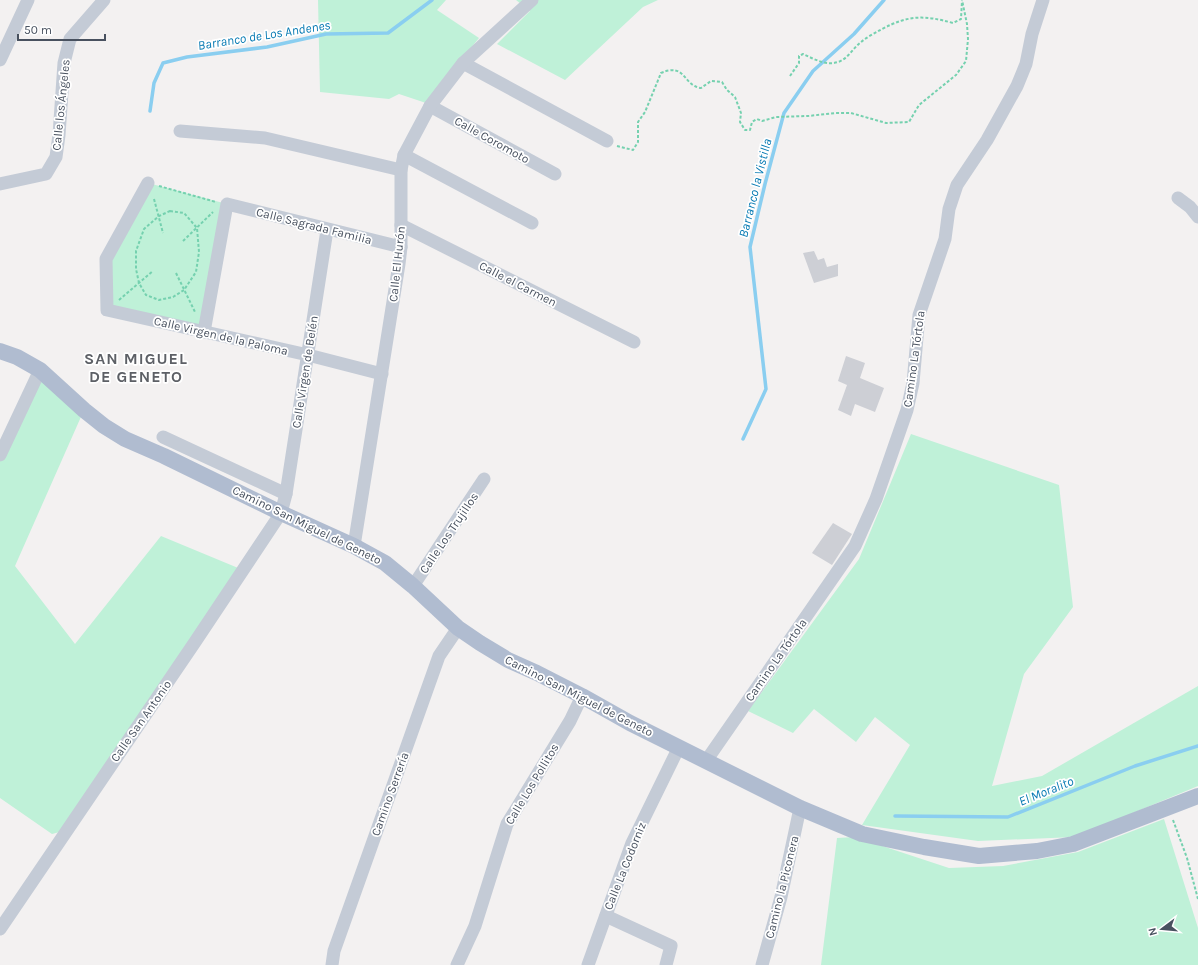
<svg xmlns="http://www.w3.org/2000/svg" width="1198" height="965" font-family="Karla,sans-serif">
<style>
.green{fill:#bff1d8}
.lines{fill:none;stroke-linecap:round;stroke-linejoin:round}
.stream{stroke:#8acef0;stroke-width:3.5}
.building{fill:#cdcfd5}
.path{stroke:#75d1af;stroke-width:2;stroke-dasharray:3 2;stroke-linecap:butt}
.minor{stroke:#c4cbd6;stroke-width:13}
.major{stroke:#b0bcd0;stroke-width:16}
.labels{text-anchor:middle;dominant-baseline:central;stroke-width:3.5;stroke-linejoin:round;paint-order:stroke}
.street-label{font-size:12px;fill:#48515f;stroke:#fff}
.water-label{font-size:13px;font-style:italic;fill:#077ab3;stroke:#fff}
.district-label{font-size:16px;font-weight:bold;letter-spacing:1px;fill:#5d6066;stroke:#fff}
</style>
<rect width="100%" height="100%" fill="#f3f1f1"/>
<g class="green">
<path d="M318,0H446L437,10L479,38L426,103L399,94L389,99L320,92Z"/>
<path d="M516,0H658L643,7L565,80L497,44L530,11Z"/>
<path d="M148,183L227,204L204,332L107,310L106,259Z"/>
<path d="M36,368L84,410L15,566L75,644L161,536L243,570L67,830L52,834L0,798V447Z"/>
<path d="M911,434L1059,485L1073,607L1024,674L992,786L1042,776L1198,686V786L1075,837L978,841L862,825L910,745L875,717L856,742L814,709L793,733L748,711L859,559Z"/>
<path d="M1164,819L1198,928V965H821L837,838L855,837L949,868L1003,866L1078,852Z"/>
</g>
<g class="lines">
<g class="stream">
<path d="M150,111L154,83L163,63L187,57L267,47L326,34L388,33L432,0"/>
<path d="M743,439L766,389L750,247L765,184L784,113L813,71L854,34L884,0"/>
<path d="M895,816L1008,817L1135,766L1198,746"/>
</g>
</g>
<g class="building">
<path d="M814,251L818,260L824,258L827,267L838,264V276L814,283L803,253Z"/>
<path d="M846,356L865,363L860,378L884,388L875,412L855,404L851,416L838,410L847,385L838,381Z"/>
<path d="M833,523L852,534L832,565L812,553Z"/>
</g>
<g class="lines">
<g class="path">
<path d="M790,76L799,63V56L803,54C814,59 826,66 838,62C848,59 853,48 861,42C867,37 875,33 882,29C909,15 924,15 953,23L961,19L962,1"/>
<path d="M617,146L633,150L638,142V122L645,112L661,73C686,62 683,86 701,88L711,81L722,82L727,90L735,97L741,113L740,122L745,130H750L752,122L757,119L762,121L776,117L808,116L836,113H851L886,123L909,122L919,105L956,75L966,61L968,39L967,24L962,0"/>
<path d="M159,186L216,202"/>
<path d="M154,199L163,233"/>
<path d="M170,211L184,213L197,228L199,252L196,272L184,290L173,297L159,300L146,295L139,283L136,269V251L144,229L159,216Z"/>
<path d="M183,241L213,212"/>
<path d="M176,273L195,312"/>
<path d="M119,300L153,271"/>
<path d="M1173,820L1187,858L1198,899"/>
</g>
<g class="minor">
<path d="M0,60L28,0"/>
<path d="M463,63L607,141"/>
<path d="M430,106L555,174"/>
<path d="M180,131L265,138L401,170"/>
<path d="M404,155L532,223"/>
<path d="M148,183L106,259L107,310L308,355L382,374"/>
<path d="M0,184L46,174L56,157L59,135L64,63L70,39L104,0"/>
<path d="M1178,198L1190,207L1198,217"/>
<path d="M401,225L634,342"/>
<path d="M204,332L227,204L401,247"/>
<path d="M163,437L286,494"/>
<path d="M0,455L40,370"/>
<path d="M354,546L399,264L401,247V170L404,155L430,106L463,63L532,0"/>
<path d="M413,586L484,479"/>
<path d="M706,761L855,546L876,499L907,410L913,383L919,315L945,239L949,209L957,185L987,140L1017,86L1026,64L1032,34L1043,0"/>
<path d="M606,916L671,946L666,965"/>
<path d="M0,929L195,642L281,513L286,494L327,230"/>
<path d="M332,965L334,951L439,656L458,628"/>
<path d="M457,965L475,926L507,824L570,721L582,696"/>
<path d="M588,965L632,843L679,747"/>
<path d="M762,965L781,897L800,808"/>
</g>
<path class="major" d="M0,351L17,357L40,370L84,410L104,426L125,439L164,456L281,513L354,546L385,563L413,586L458,628L480,643L508,660L537,673L582,696L630,723L800,808L862,834L924,847L979,856L1037,851L1073,844L1198,796"/>
</g>
<g class="labels">
<g class="street-label">
<text transform="translate(61 105) rotate(-84)">Calle los Ángeles</text>
<text transform="translate(492 140) rotate(29)">Calle Coromoto</text>
<text transform="translate(314 226) rotate(14)">Calle Sagrada Familia</text>
<text transform="translate(397 264) rotate(-84)">Calle El Hurón</text>
<text transform="translate(518 284) rotate(27)">Calle el Carmen</text>
<text transform="translate(221 336) rotate(13)">Calle Virgen de la Paloma</text>
<text transform="translate(914 359) rotate(-82)">Camino La Tórtola</text>
<text transform="translate(305 372) rotate(-81)">Calle Virgen de Belén</text>
<text transform="translate(307 525) rotate(26)">Camino San Miguel de Geneto</text>
<text transform="translate(449 533) rotate(-56)">Calle Los Trujillos</text>
<text transform="translate(776 660) rotate(-55)">Camino La Tórtola</text>
<text transform="translate(579 696) rotate(27)">Camino San Miguel de Geneto</text>
<text transform="translate(141 721) rotate(-55)">Calle San Antonio</text>
<text transform="translate(532 784) rotate(-59)">Calle Los Pollitos</text>
<text transform="translate(390 794) rotate(-70)">Camino Serrería</text>
<text transform="translate(625 866) rotate(-68)">Calle La Codorniz</text>
<text transform="translate(782 887) rotate(-76)">Camino la Piconera</text>
</g>
<g class="water-label">
<text transform="translate(264 35) rotate(-9)">Barranco de Los Andenes</text>
<text transform="translate(755 188) rotate(-76)">Barranco la Vistilla</text>
<text transform="translate(1046 791) rotate(-22)">El Moralito</text>
</g>
<g class="district-label">
<text x="136" y="358">SAN MIGUEL<tspan x="136" dy="18">DE GENETO</tspan></text>
</g>
</g>
<g transform="translate(1162 929) rotate(254)" stroke="#ffffff" stroke-width="3" paint-order="stroke">
<path d="M0-3L7 15L0 10L-7 15Z" fill="#48515f"/>
<text y="-6" font-size="11" font-weight="bold" text-anchor="middle" fill="#48515f">N</text>
</g>
<path d="M18 34v6h87v-6" fill="none" stroke="#48515f" stroke-width="2"/>
<text x="24" y="34" font-size="12" fill="#48515f" stroke="#ffffff" stroke-width="3" paint-order="stroke">50 m</text>
</svg>
